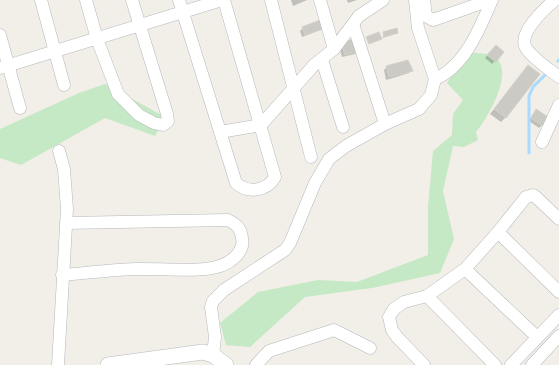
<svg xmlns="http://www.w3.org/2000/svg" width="559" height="365" font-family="'Varela Round',sans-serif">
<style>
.green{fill:#c5e8c5}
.shadow{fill:#0003}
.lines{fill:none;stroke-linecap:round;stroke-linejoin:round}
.stream{stroke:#aadaff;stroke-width:3}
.building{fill:#cccac5;stroke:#d6d1c6}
.minor-casing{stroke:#b5b8bc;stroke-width:13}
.tertiary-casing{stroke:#b5b8bc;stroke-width:16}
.minor{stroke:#fff;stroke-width:12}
.tertiary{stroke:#fff;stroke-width:15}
</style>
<rect width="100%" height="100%" fill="#f1efe8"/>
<g class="green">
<path d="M466,52C473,53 483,53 491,55C519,66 487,119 476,132L478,140L464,147L453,146L443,191L454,239L440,273L372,288L305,297L250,347L226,345L220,323L258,292L318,280L357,282L428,255V207L433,151L452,135L453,114L463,100L447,83Z"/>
<path d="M105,84L165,117L155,136L105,118L21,165L0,158V129L79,93Z"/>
</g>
<g class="shadow">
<path d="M291,0H307L293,6Z"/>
<path d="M347,0H357L348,3Z"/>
<path d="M303,28H321L318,31L302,37L300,31Z"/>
<path d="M383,33H397L383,38Z"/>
<path d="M339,46L358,51L355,54L342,57Z"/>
<path d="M493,49L495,61L492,64L485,58Z"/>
<path d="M411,66L412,70L409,73L386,80L384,70L387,67Z"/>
<path d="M528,66L506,117L501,122L490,114Z"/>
<path d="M533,114L542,125L539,128L529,121Z"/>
</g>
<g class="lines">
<g class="stream">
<path d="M558,61L559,60"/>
<path d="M529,153V96L533,87L547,73"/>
</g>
</g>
<g class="building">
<path d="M320,20L323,29L305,35L302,27Z"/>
<path d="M397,28L398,33L384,37L383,32Z"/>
<path d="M379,32L382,39L369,44L366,37Z"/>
<path d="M356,39L359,51L345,55L341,42Z"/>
<path d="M496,45L504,52L496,62L487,55Z"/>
<path d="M408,60L413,71L389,77L386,66Z"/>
<path d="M528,65L540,74L506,118L494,109Z"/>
<path d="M536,109L548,117L543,126L531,118Z"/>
</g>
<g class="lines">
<g class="minor-casing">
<g id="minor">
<path d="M41,0L64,85"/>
<path d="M86,0L97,39L118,94L139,115L154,123L163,125L168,121L167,114L132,0"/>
<path d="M179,0L236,183C248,194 267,191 275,177L224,0"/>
<path d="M271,0L311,157"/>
<path d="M320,0L334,49"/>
<path d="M424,0L426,16L433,20L490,0"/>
<path d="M555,0C545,8 517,34 526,48C533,59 549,69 559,77"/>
<path d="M353,24L385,124"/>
<path d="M0,35L20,108"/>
<path d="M322,60L343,127"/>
<path d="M0,68L222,0"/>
<path d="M435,79C465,66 480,28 492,0"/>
<path d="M220,132L261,125L314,65L334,49L359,16L383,0"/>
<path d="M542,142L559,105"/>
<path d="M498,232L559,292"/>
<path d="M465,269L537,337"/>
<path d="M62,275C86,273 111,270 135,269C158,268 200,273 220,266C232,262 245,251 242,238C241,228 236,224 228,220L66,223"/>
<path d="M427,296L495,365"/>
<path d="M213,355L215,337L211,307L213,301L224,290L285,250L290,243L315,183L329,159L346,146L385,124L419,109L431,95L435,79L418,28L415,0"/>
<path d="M58,365L67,209L64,169L59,151"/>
<path d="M256,365L269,351L334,330L370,348"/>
<path d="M424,365L397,337L392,330L389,317L394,309L404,302L427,296L465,269L498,232L526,197L533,195L536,197L559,219"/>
<path d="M511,365L559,315"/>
<path d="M532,365L559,336"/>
</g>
</g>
<g class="tertiary-casing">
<path id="tertiary" d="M108,365L203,352L213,355L226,365"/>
</g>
<use href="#minor" class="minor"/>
<use href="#tertiary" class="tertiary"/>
</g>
</svg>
